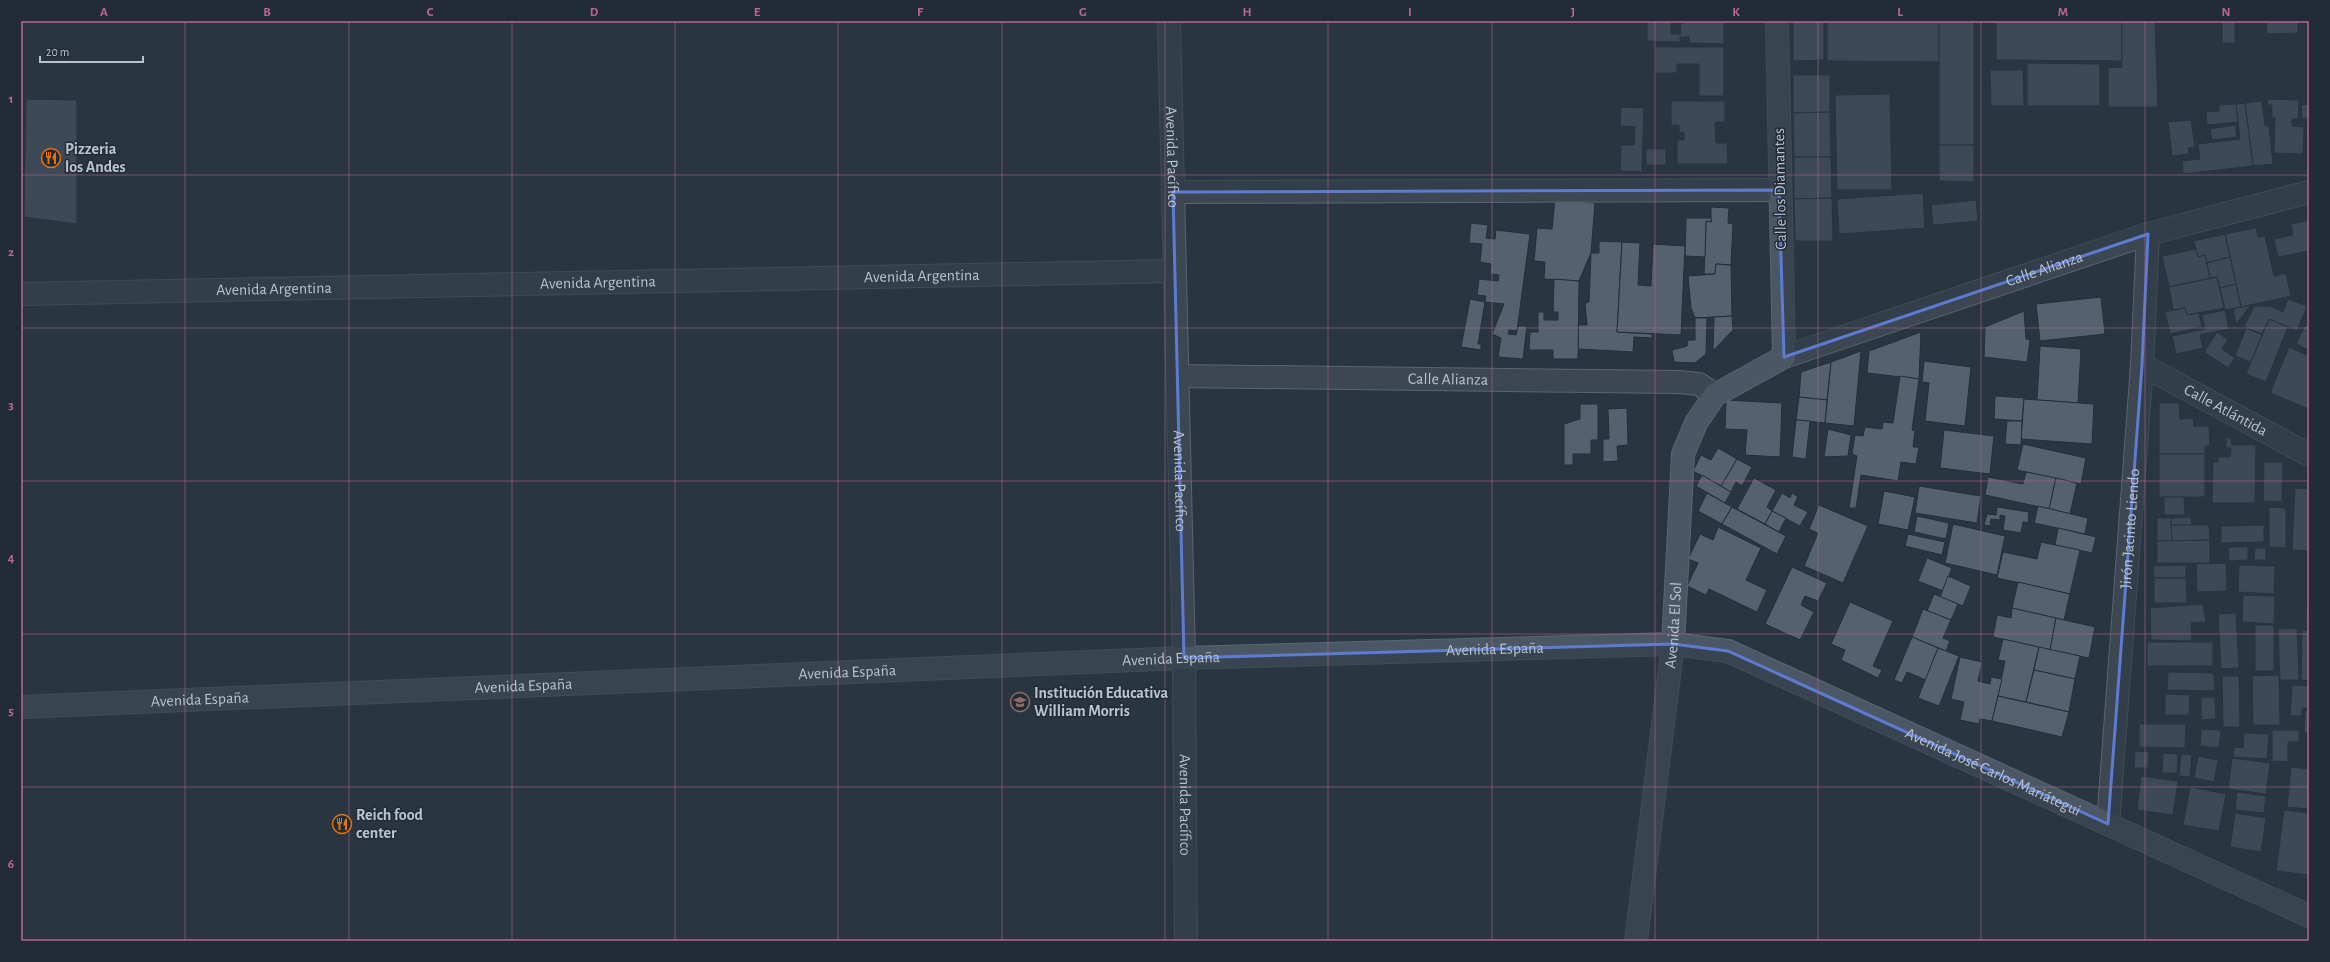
<svg xmlns="http://www.w3.org/2000/svg" width="2330" height="962" font-family="'Alegreya Sans',sans-serif">
<style>
.building{fill:#54616f;stroke:#242e39}
.lines{fill:none;stroke-linecap:round;stroke-linejoin:round}
.street-casing{stroke:#5b656f;stroke-width:24}
.secondary-casing{stroke:#5b656f;stroke-width:24}
.street{stroke:#3d4752;stroke-width:22}
.secondary{stroke:#4b5765;stroke-width:22}
.marked{fill:none;stroke:#5c7cd3;stroke-width:3;stroke-linejoin:round}
.grid{fill:none;stroke:#be648e;stroke-width:1;stroke-opacity:0.55}
.labels{text-anchor:middle;dominant-baseline:central;stroke-width:3;stroke-linejoin:round;paint-order:stroke}
.poi-label{font-size:16px;font-weight:bold;fill:#bac2cc;stroke:#222c37;text-anchor:start}
.street-label{font-size:16px;fill:#bac2cc;stroke:#222c37}
.neatline{fill:none;stroke:#be648e;stroke-width:1.5}
.grid-label{font-size:13px;text-anchor:middle;font-weight:bold;fill:#be648e}
</style>
<rect width="100%" height="100%" fill="#293642"/>
<g class="building">
<path d="M1647,21H1671V34H1681L1680,24L1689,21H1724V44L1689,43V37H1680V42L1647,41Z"/>
<path d="M1793,21H1824V60L1793,61Z"/>
<path d="M1827,21H1939V62L1827,61Z"/>
<rect x="1939" y="21" width="35" height="124"/>
<path d="M1996,21H2122V61L1996,60Z"/>
<path d="M2122,21H2155L2158,107H2108V68L2122,67Z"/>
<rect x="2222" y="21" width="13" height="22"/>
<path d="M2266,21H2298V33L2267,34Z"/>
<path d="M1655,47H1724V96H1699V64H1677V73H1655Z"/>
<path d="M2027,63L2100,64V106H2027Z"/>
<path d="M1990,70H2023L2024,106H1991Z"/>
<path d="M1793,75H1830V112L1793,113Z"/>
<path d="M1890,94L1892,190H1837L1835,95Z"/>
<path d="M26,99L77,100V224L24,217Z"/>
<path d="M2268,99L2299,100L2298,119H2292V126L2304,127L2303,154L2274,153L2275,118L2272,119V105H2267Z"/>
<path d="M1671,101H1725V122H1715L1716,143H1727L1728,164H1677V140H1684V132L1679,133V125H1671Z"/>
<path d="M2262,101L2265,126H2269L2273,164L2253,166L2245,103Z"/>
<path d="M2245,103L2253,166L2183,174L2182,161L2200,159L2198,144L2240,139L2236,104Z"/>
<path d="M2236,104L2238,122L2207,125L2206,112L2219,111V105Z"/>
<path d="M2309,104V118L2302,119L2301,105Z"/>
<path d="M1621,107L1644,108L1642,172L1620,171L1621,145H1634L1635,127L1620,126Z"/>
<path d="M1830,112L1831,157H1794L1793,113Z"/>
<path d="M2191,120L2195,147L2188,148L2189,154L2172,156L2168,122Z"/>
<path d="M2235,125L2237,137L2212,140L2210,129Z"/>
<path d="M1939,145H1974V182L1939,181Z"/>
<rect x="1646" y="149" width="20" height="16"/>
<path d="M1794,157H1831L1832,198L1794,199Z"/>
<path d="M1923,193L1925,228L1839,234L1837,199Z"/>
<path d="M1832,198L1833,241H1795L1794,199Z"/>
<path d="M1555,199L1595,203L1591,253L1579,281L1544,279L1545,262L1534,261L1537,228L1552,229Z"/>
<path d="M1976,200L1978,221L1933,225L1931,205Z"/>
<path d="M1711,207L1729,208L1728,223L1733,224L1731,265L1716,264L1715,274H1704L1706,221L1711,222Z"/>
<path d="M1686,218H1711V222L1706,221L1705,257L1685,256Z"/>
<path d="M2309,220V251L2278,257L2274,239L2293,235L2291,224Z"/>
<path d="M1471,223L1488,225L1486,238L1495,239L1496,230L1530,234L1517,331L1509,330L1508,334L1516,335L1518,326H1527L1523,359L1498,357L1501,338L1492,334L1504,304L1485,302L1486,296L1477,295L1479,279L1498,281L1499,275L1490,274L1491,264L1480,262L1482,244L1469,243Z"/>
<path d="M2256,228L2258,237L2265,236L2274,276L2286,273L2291,296L2241,307L2225,234Z"/>
<path d="M2225,234L2230,257L2207,263L2205,255L2198,257L2194,241Z"/>
<path d="M1599,241L1622,242L1617,332L1652,334V338L1634,337L1633,352L1578,349V325H1587L1585,303L1589,302L1591,253H1599Z"/>
<path d="M1622,242L1640,243L1638,285L1651,286L1653,244L1685,246L1681,335L1617,332Z"/>
<path d="M2196,249L2198,257L2205,255L2210,278L2169,287L2162,256Z"/>
<path d="M2230,257L2236,284L2220,288L2217,277L2210,278L2207,263Z"/>
<path d="M1716,264L1731,265L1732,316L1695,318L1691,308L1688,276L1715,274Z"/>
<path d="M2217,277L2224,308L2187,315L2185,308L2173,310L2169,287Z"/>
<path d="M1554,279L1579,281L1578,359H1553V350H1529L1530,332H1538V312H1544V320H1558V312H1553Z"/>
<path d="M2236,284L2241,307L2225,310L2220,288Z"/>
<path d="M2101,297L2105,334L2040,341L2036,304Z"/>
<path d="M1470,299L1485,302L1478,344H1481V350L1461,347Z"/>
<path d="M2288,299L2307,306L2297,331L2269,319L2262,334L2244,327L2254,306H2270L2283,312Z"/>
<path d="M2251,305L2236,324L2233,309Z"/>
<path d="M2185,308L2187,315L2199,313L2202,327L2170,334L2165,312Z"/>
<path d="M2225,310L2229,329L2200,335L2203,348L2176,354L2172,336L2205,329L2202,315Z"/>
<path d="M2024,311L2026,339L2030,340L2027,362L1984,357L1985,327Z"/>
<path d="M1732,316L1733,330L1713,351L1714,317Z"/>
<path d="M1695,318H1707L1706,354L1695,363L1674,362L1672,350L1687,346L1688,340H1695Z"/>
<path d="M2269,319L2288,327L2266,382L2246,374Z"/>
<path d="M2305,325L2309,327V350L2296,344Z"/>
<path d="M2246,328L2262,335L2251,362L2235,356Z"/>
<path d="M1921,332L1919,379L1867,373L1869,351Z"/>
<path d="M2217,332L2228,340L2222,349L2235,358L2228,368L2204,352Z"/>
<path d="M2040,346L2081,349L2078,403L2037,400Z"/>
<path d="M2289,347L2309,356V409L2270,393Z"/>
<path d="M1861,351L1854,426L1825,423L1831,362Z"/>
<path d="M1924,361L1971,367L1965,426L1925,421L1929,383L1922,382Z"/>
<path d="M1831,362L1827,400L1799,397L1801,372Z"/>
<path d="M1900,376L1919,379L1912,430L1915,431L1913,447H1919L1916,464L1901,462L1898,481L1861,475L1856,508H1849L1857,456L1852,454L1855,435L1863,436L1865,427L1882,429L1883,422L1893,423Z"/>
<path d="M1995,396L2024,398L2022,421L1994,419Z"/>
<path d="M1799,397L1827,400L1825,423L1796,420Z"/>
<path d="M2024,399L2094,404L2092,444L2021,439Z"/>
<path d="M1726,400L1782,403L1780,457L1745,455L1747,430L1725,429Z"/>
<path d="M2159,403H2179L2180,419L2193,418L2194,426H2209L2210,446H2205V454H2159Z"/>
<path d="M1580,404H1598V440H1591V454H1573V465H1564V424L1580,419Z"/>
<path d="M1627,408L1628,445L1617,446L1618,461L1603,462V439H1609L1608,409Z"/>
<path d="M1796,420L1810,421L1806,459L1792,457Z"/>
<path d="M2007,421H2022L2021,445L2005,444Z"/>
<path d="M1828,429L1851,435L1848,456L1824,457Z"/>
<path d="M1944,430L1994,436L1990,474L1940,468Z"/>
<path d="M2226,438H2231L2232,445H2256L2255,503H2212L2213,462H2218V457H2230L2231,448H2226Z"/>
<path d="M2023,444L2086,458L2081,484L2017,470Z"/>
<path d="M1718,448L1737,459L1721,486L1693,471L1701,455L1711,460Z"/>
<rect x="2159" y="454" width="46" height="43"/>
<path d="M1737,459L1752,467L1742,486L1736,482L1731,492L1721,486Z"/>
<path d="M2264,462H2283L2282,502L2263,501Z"/>
<path d="M2026,472L2056,478L2049,509L1985,495L1988,477L2023,484Z"/>
<path d="M1702,475L1731,492L1725,503L1696,486Z"/>
<path d="M1754,478L1776,490L1767,507L1772,511L1765,524L1737,509Z"/>
<path d="M2056,478L2077,483L2070,514L2049,509Z"/>
<path d="M1919,486L1981,496L1977,523L1915,513Z"/>
<path d="M2295,488L2309,489V551L2292,550Z"/>
<path d="M1884,491L1915,497L1908,530L1878,524Z"/>
<path d="M1707,493L1732,507L1722,524L1698,511Z"/>
<path d="M1782,493L1790,498L1792,493L1798,497L1794,505L1808,512L1800,526L1772,511Z"/>
<path d="M2164,497H2184L2185,515H2164Z"/>
<path d="M1819,505L1868,526L1843,583L1804,566L1818,533L1809,529Z"/>
<path d="M2038,506L2088,518L2085,534L2034,523Z"/>
<path d="M1732,507L1786,536L1777,554L1722,524Z"/>
<path d="M1997,507L2029,512L2028,523L2023,522L2021,533L2003,530L2005,516L2000,515V520L1991,519L1990,526L1984,525L1987,514L1996,515Z"/>
<path d="M2269,507L2286,508V548L2269,547Z"/>
<path d="M1772,511L1786,518L1779,532L1765,524Z"/>
<path d="M1917,516L1949,523L1946,539L1914,532Z"/>
<path d="M2191,517L2192,525H2171V518Z"/>
<path d="M2157,518H2171L2172,541H2157Z"/>
<path d="M1953,524L2005,536L1997,575L1945,563Z"/>
<path d="M2171,525H2209L2210,540L2172,541Z"/>
<path d="M2264,525V542L2221,543V526Z"/>
<path d="M1718,527L1761,548L1746,580L1767,590L1757,612L1709,589L1706,595L1687,586L1698,563L1688,559L1700,534L1713,540Z"/>
<path d="M2058,528L2096,537L2092,553L2055,545Z"/>
<path d="M1908,534L1945,542L1942,555L1905,546Z"/>
<path d="M2210,540V563H2157V541Z"/>
<path d="M2041,542L2080,550L2070,594L1997,578L2003,552L2037,559Z"/>
<path d="M2228,547H2248V560L2229,561Z"/>
<path d="M2255,548H2266V560H2254Z"/>
<path d="M1927,558L1952,568L1943,591L1918,581Z"/>
<path d="M2226,563L2227,591L2197,592L2196,564Z"/>
<path d="M2186,565V578H2154L2153,566Z"/>
<path d="M2239,565L2275,566L2274,594L2238,592Z"/>
<path d="M1792,567L1827,583L1818,601L1805,596L1801,605L1814,612L1800,640L1765,624Z"/>
<path d="M1948,576L1971,586L1963,606L1940,597Z"/>
<path d="M2154,578H2186L2187,603H2154Z"/>
<path d="M2309,578V621H2306Z"/>
<path d="M2018,582L2070,594L2064,620L2012,608Z"/>
<path d="M1934,594L1958,604L1951,620L1927,611Z"/>
<path d="M2243,595L2275,596L2274,624L2242,622Z"/>
<path d="M1850,602L1893,621L1873,666L1882,670L1878,678L1841,660L1845,650L1831,644Z"/>
<path d="M2203,604L2206,622L2191,623L2192,641L2151,640L2150,608Z"/>
<path d="M2012,608L2056,618L2050,650L1993,637L1997,615L2011,618Z"/>
<path d="M1923,609L1951,620L1943,638L1950,641L1946,651L1912,637Z"/>
<path d="M2236,613L2239,668L2221,669L2218,614Z"/>
<path d="M2056,618L2095,627L2089,658L2050,650Z"/>
<rect x="2255" y="625" width="19" height="46"/>
<path d="M2297,628L2299,680H2280L2278,629Z"/>
<path d="M2302,630H2309V681L2301,680Z"/>
<path d="M1912,637L1938,648L1926,680L1907,672L1902,683L1894,680Z"/>
<path d="M2003,639L2039,647L2026,702L1998,696L2005,661L1998,660Z"/>
<rect x="2147" y="642" width="66" height="24"/>
<path d="M2039,647L2080,656L2075,679L2034,670Z"/>
<path d="M1938,648L1959,656L1939,706L1918,698Z"/>
<path d="M1960,657L1982,662L1978,681L1990,684L1991,677L2002,679L1992,721L1980,719L1979,724L1960,720L1964,702L1951,699Z"/>
<path d="M2034,670L2075,679L2069,712L2026,702Z"/>
<path d="M2168,672L2214,673L2215,691L2167,690Z"/>
<path d="M2279,675L2280,725H2253L2252,676Z"/>
<path d="M2222,676H2239L2240,727H2223Z"/>
<path d="M2292,685L2309,686V708H2302V716H2290Z"/>
<path d="M2165,694L2190,695L2189,715H2165Z"/>
<path d="M1998,696L2069,712L2062,737L1992,721Z"/>
<path d="M2201,697H2215L2216,719L2201,720Z"/>
<path d="M2305,711H2309V733H2304Z"/>
<path d="M2139,724H2186L2185,748L2139,747Z"/>
<path d="M2201,729L2221,730L2219,748L2200,746Z"/>
<path d="M2272,730H2299V742H2288V762L2272,761Z"/>
<path d="M2244,733L2269,734L2267,759L2233,757L2234,747L2243,748Z"/>
<path d="M2135,751L2149,752L2148,768H2134Z"/>
<path d="M2163,753L2178,754L2177,773H2162Z"/>
<path d="M2181,754L2192,755L2190,777L2179,776Z"/>
<path d="M2198,756L2218,760L2214,782L2194,778Z"/>
<path d="M2232,758L2270,763L2266,794L2228,789Z"/>
<path d="M2291,767L2309,769V809L2287,807Z"/>
<path d="M2141,776L2178,781L2173,815L2137,810Z"/>
<path d="M2190,787L2226,794L2219,831L2183,825Z"/>
<path d="M2237,792L2266,796L2264,813L2235,810Z"/>
<path d="M2284,810L2309,813V875L2276,871Z"/>
<path d="M2235,813L2266,818L2261,852L2230,847Z"/>
</g>
<g class="lines">
<g class="street-casing">
<g id="street">
<path id="s1" d="M1169,21L1184,658L1186,941"/>
<path d="M1173,192L1779,190"/>
<path id="s2" d="M21,294L1174,271"/>
<path id="s3" d="M1784,357L2148,234L2309,192"/>
<path id="s4" d="M2142,365L2309,455"/>
<path id="s5" d="M1177,376L1678,382L1699,384L1715,395"/>
<path id="s6" d="M2108,824L2142,365L2148,234"/>
</g>
</g>
<g class="secondary-casing">
<g id="secondary">
<path id="s7" d="M21,707L1184,658L1673,644L1728,651L2309,916"/>
<path id="s8" d="M1636,941L1673,644L1683,454L1696,423L1715,395L1784,357L1777,21"/>
</g>
</g>
<use href="#street" class="street"/>
<use href="#secondary" class="secondary"/>
</g>
<path d="M0 0H2330V962H0ZM1779,190L1784,357L2148,234L2142,365L2108,824L1728,651L1673,644L1184,658L1173,192Z" fill="#293642" fill-opacity=".55" fill-rule="evenodd"/>
<path class="marked" d="M1779,190L1784,357L2148,234L2142,365L2108,824L1728,651L1673,644L1184,658L1173,192Z"/>
<path class="grid" d="M185,21V941M349,21V941M512,21V941M675,21V941M838,21V941M1002,21V941M1165,21V941M1328,21V941M1492,21V941M1655,21V941M1818,21V941M1981,21V941M2145,21V941M21,175H2309M21,328H2309M21,481H2309M21,634H2309M21,787H2309"/>
<defs>
<g id="restaurant-ring" transform="scale(1)"><circle r="9.5" fill="#222c37" stroke="#e8710a" stroke-width="1.5"/><path d="M-5-6h1v4h1v-4h1v4h1v-4h1v5L-1.5 .5V6h-2V.5L-5-1ZM5-6V6H3V1.5H1.5Q1.5-4 5-6Z" fill="#e8710a"/></g>
<g id="school-ring" transform="scale(1)"><circle r="9.5" fill="#222c37" stroke="#8d6e63" stroke-width="1.5"/><path d="M0-5L7-2L0 1L-7-2ZM-4 1L0 2.5L4 1V4Q0 6-4 4Z" fill="#8d6e63"/></g>
</defs>
<g fill-rule="evenodd">
<use href="#restaurant-ring" x="51" y="158"/>
<use href="#school-ring" x="1020" y="702"/>
<use href="#restaurant-ring" x="342" y="824"/>
</g>
<g class="labels">
<g class="poi-label">
<text x="65" y="149">Pizzeria<tspan x="65" dy="18">los Andes</tspan></text>
<text x="1034" y="693">Institución Educativa<tspan x="1034" dy="18">William Morris</tspan></text>
<text x="356" y="815">Reich food<tspan x="356" dy="18">center</tspan></text>
</g>
<g class="street-label">
<text stroke="none"><textPath href="#s1" startOffset="136">Avenida Pacífico</textPath></text>
<text transform="translate(1780 189) rotate(-91)">Calle los Diamantes</text>
<text stroke="none"><textPath href="#s3" startOffset="275">Calle Alianza</textPath></text>
<text stroke="none"><textPath href="#s2" startOffset="901">Avenida Argentina</textPath></text>
<text stroke="none"><textPath href="#s2" startOffset="577">Avenida Argentina</textPath></text>
<text stroke="none"><textPath href="#s2" startOffset="253">Avenida Argentina</textPath></text>
<text stroke="none"><textPath href="#s5" startOffset="271">Calle Alianza</textPath></text>
<text stroke="none"><textPath href="#s4" startOffset="95">Calle Atlántida</textPath></text>
<text stroke="none"><textPath href="#s1" startOffset="460">Avenida Pacífico</textPath></text>
<text stroke="none"><textPath href="#s6" startOffset="296">Jirón Jacinto Liendo</textPath></text>
<text stroke="none"><textPath href="#s8" startOffset="318">Avenida El Sol</textPath></text>
<text stroke="none"><textPath href="#s7" startOffset="1475">Avenida España</textPath></text>
<text stroke="none"><textPath href="#s7" startOffset="1151">Avenida España</textPath></text>
<text stroke="none"><textPath href="#s7" startOffset="827">Avenida España</textPath></text>
<text stroke="none"><textPath href="#s7" startOffset="503">Avenida España</textPath></text>
<text stroke="none"><textPath href="#s7" startOffset="179">Avenida España</textPath></text>
<text stroke="none"><textPath href="#s7" startOffset="2000">Avenida José Carlos Mariátegui</textPath></text>
<text stroke="none"><textPath href="#s1" startOffset="784">Avenida Pacífico</textPath></text>
</g>
</g>
<rect width="2330" height="962" fill="none" stroke="#222c37" stroke-width="44"/>
<path d="M40 56v6h103v-6" fill="none" stroke="#bac2cc" stroke-width="2"/>
<text x="46" y="56" font-size="12" fill="#bac2cc" stroke="#222c37" stroke-width="3" paint-order="stroke">20 m</text>
<rect x="22" y="22" width="2286" height="918" class="neatline"/>
<g class="grid-label">
<text x="104" y="16">A</text>
<text x="267" y="16">B</text>
<text x="430" y="16">C</text>
<text x="594" y="16">D</text>
<text x="757" y="16">E</text>
<text x="920" y="16">F</text>
<text x="1083" y="16">G</text>
<text x="1247" y="16">H</text>
<text x="1410" y="16">I</text>
<text x="1573" y="16">J</text>
<text x="1736" y="16">K</text>
<text x="1900" y="16">L</text>
<text x="2063" y="16">M</text>
<text x="2226" y="16">N</text>
<text x="11" y="103">1</text>
<text x="11" y="256">2</text>
<text x="11" y="409">3</text>
<text x="11" y="562">4</text>
<text x="11" y="715">5</text>
<text x="11" y="868">6</text>
</g>
</svg>
